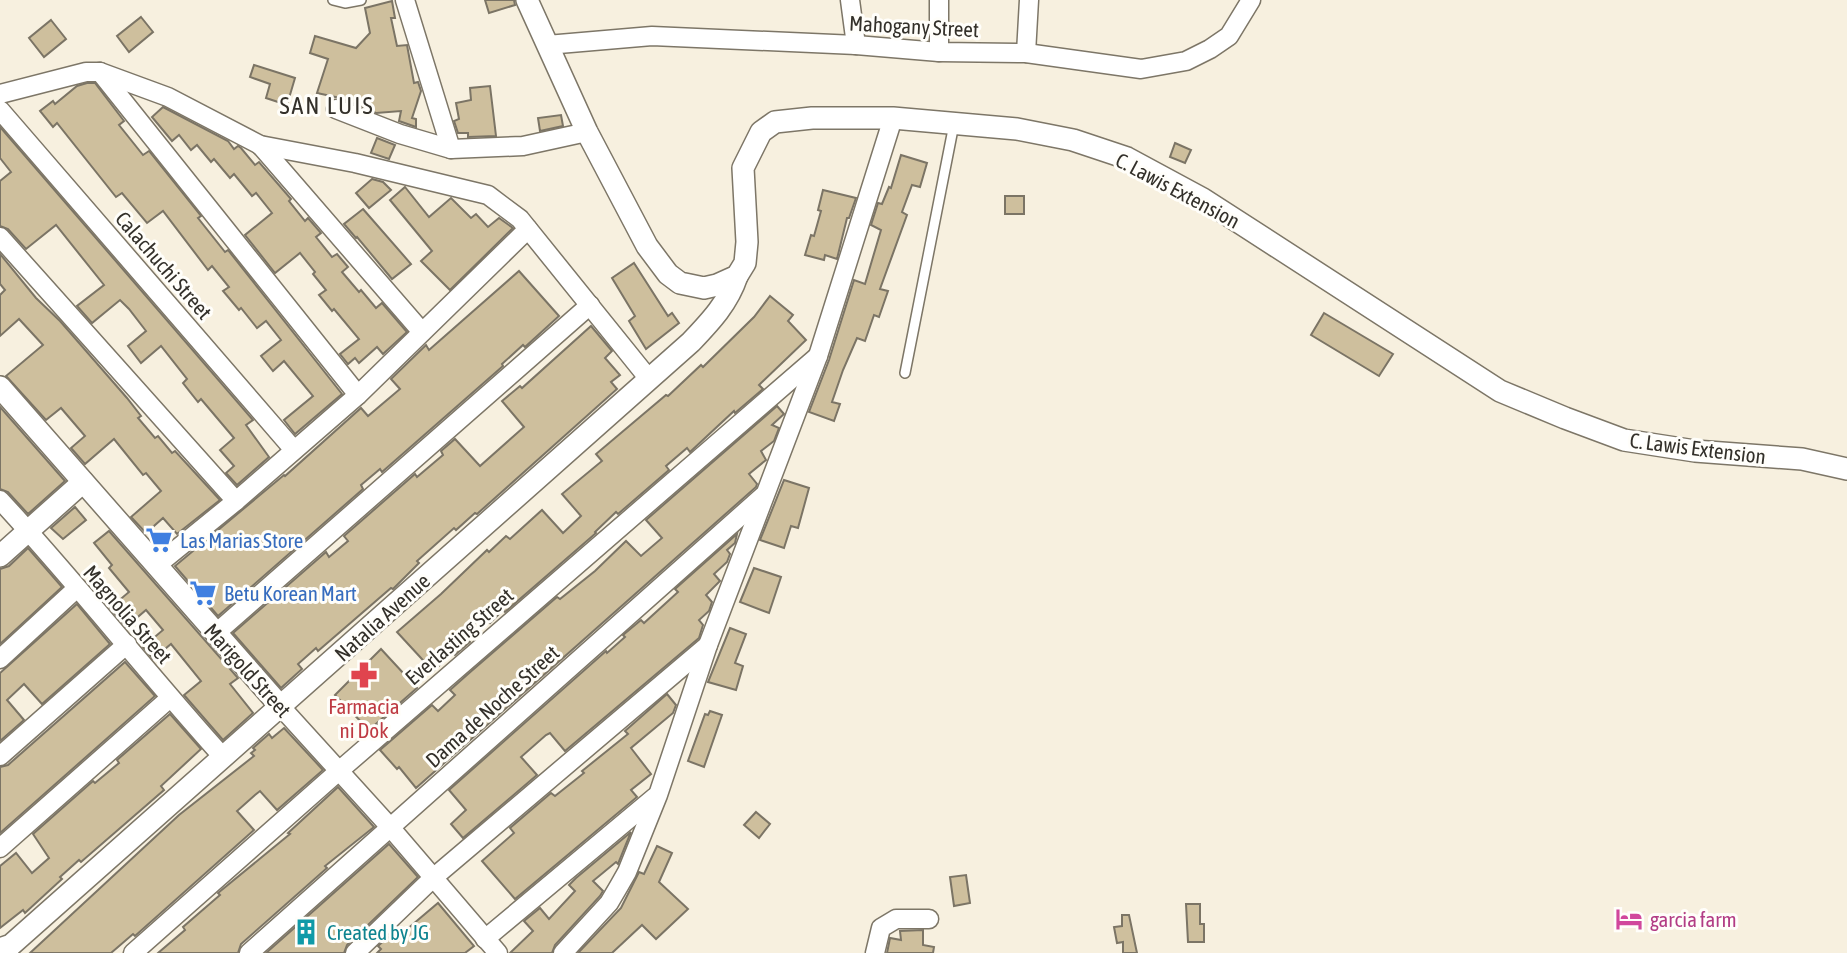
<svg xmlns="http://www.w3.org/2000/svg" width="1847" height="953" font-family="'Asap Condensed',sans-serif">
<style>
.building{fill:#cebf9d;stroke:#7b7465;stroke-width:2}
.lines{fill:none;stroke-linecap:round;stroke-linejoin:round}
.service-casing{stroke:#7d7667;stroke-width:12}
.minor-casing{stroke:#7d7667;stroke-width:21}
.tertiary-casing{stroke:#7d7667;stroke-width:24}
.service{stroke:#fff;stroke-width:9}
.minor{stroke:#fff;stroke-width:18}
.tertiary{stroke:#fff;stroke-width:21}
.labels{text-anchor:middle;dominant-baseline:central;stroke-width:6;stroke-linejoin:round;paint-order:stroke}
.street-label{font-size:21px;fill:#33302a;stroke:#fffefa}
.shop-label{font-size:21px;fill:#366cbe;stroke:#fffefa;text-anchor:start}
.health-label{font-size:21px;fill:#be3a42;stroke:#fffefa}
.hotel-label{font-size:21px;fill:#b23c85;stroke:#fffefa;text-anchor:start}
.culture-label{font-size:21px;fill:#0d838f;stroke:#fffefa;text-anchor:start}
.quarter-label{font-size:24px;letter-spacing:2px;fill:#33302a;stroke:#fffefa}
</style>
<rect width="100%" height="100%" fill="#f7f0df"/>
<g class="building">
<path d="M485,0H514L515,5L489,13Z"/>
<path d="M392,1L395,18H391L397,46L407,45L414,83L418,82L421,91L412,118L416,119V127L399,121L401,111L376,113L340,98L317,93L328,59L310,53L315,36L356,48L370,33L365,8Z"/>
<path d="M141,17L153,32L129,52L117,36Z"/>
<path d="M51,20L66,39L44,57L29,38Z"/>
<path d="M254,65L295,78L287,105L266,98L270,84L250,77Z"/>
<path d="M87,83H95L124,121L119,125L143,155L149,151L201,216L198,218L225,252L228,250L342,394L295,434L284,420L313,396L284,361L273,371L261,356L281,340L266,321L257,328L241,308L239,310L223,291L229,287L212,266L208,270L163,211L147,223L122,193L116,197L57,123L53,127L40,111L53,101L55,104L77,86Z"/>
<path d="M490,86L496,136L468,137V133H458L454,121L459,119L456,103L471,100L470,88Z"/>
<path d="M163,107L228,141L234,149L238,146L241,148L255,165L259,162L291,199L289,201L305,221L308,218L321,233L316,237L332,257L337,254L348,267L342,272L359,292L361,290L376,308L382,303L407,332L383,354L377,347L359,363L355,358L348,364L340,354L359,339L334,309L332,311L319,295L326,290L313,274L315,272L300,253L275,273L245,235L272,213L256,193L252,196L234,174L230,178L214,159L211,162L197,145L191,150L179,135L172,141L152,117Z"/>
<path d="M561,115L563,126L540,131L538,118Z"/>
<path d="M0,127L253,420L246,425L269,457L237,485L226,473L234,466L220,450L234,438L201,399L198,402L183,383L187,379L161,346L141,363L128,346L146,331L129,309L120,300L92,323L77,306L104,285L56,225L26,249L8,229L0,226V181L11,172L0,158Z"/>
<path d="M377,138L395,145L389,159L371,153Z"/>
<path d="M1175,143L1191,150L1185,163L1170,157Z"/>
<path d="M901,155L927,163L920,187L912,185L902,212L907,215L880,289L888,291L879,317L874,315L865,341L857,338L843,370L832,402L840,404L834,421L809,412L829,360L854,280L865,284L881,230L871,225L878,203L882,204L889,187L891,188Z"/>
<path d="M372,179L383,182L391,190L369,208L356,193Z"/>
<path d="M405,187L429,217L451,198L471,218L476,214L488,227L499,218L513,228L450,290L421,261L432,251L390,200Z"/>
<path d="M823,190L856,198L849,218H847L837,259L825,255L824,260L805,255L811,235L814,236L821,211L818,210Z"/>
<rect x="1005" y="196" width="19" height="18"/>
<path d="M363,209L411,264L392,279L357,237L356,238L344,224Z"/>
<path d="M0,254L36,298L60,321L127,398L141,416L138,418L155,438L158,436L172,453L175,451L220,500L177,534L163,518L146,533L131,517L161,491L146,473L143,475L114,439L85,464L71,448L85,436L61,408L46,420L6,376L43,345L19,319L0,336V295L5,290L0,284Z"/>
<path d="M634,263L668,316L672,313L679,323L646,349L629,321L635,316L612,278Z"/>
<path d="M519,271L559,316L525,347L523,345L502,364L503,366L382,472L380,469L361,485L363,489L218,616L175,566L284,475L285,476L361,408L368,416L400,389L391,379L426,345L429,350Z"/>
<path d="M770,296L793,315L788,321L806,340L759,385L763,389L735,413L734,411L690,452L687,448L666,466L669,470L618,514L616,512L595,532L596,533L505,612L503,610L490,623L483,616L463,634L470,642L455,655L453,653L433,671L397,632L441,594L487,550L489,552L506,536L510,539L542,510L563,533L581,516L562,494L602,461L596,454L666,395L668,396L701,365L703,367L754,317Z"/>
<path d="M1324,313L1393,354L1379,376L1311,335Z"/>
<path d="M591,326L612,351L605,358L620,375L611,382L617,389L477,514L475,513L456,530L454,528L417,561L419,563L393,589L391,588L318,651L316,648L298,664L302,669L281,688L233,633L326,552L329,557L348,541L344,536L415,474L417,477L443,455L441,451L455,439L480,466L524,427L502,401L520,386L522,388Z"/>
<path d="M777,406L784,414L772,425L779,428L774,441L761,451L766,460L749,474L757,484L756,487L416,788L399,767L397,769L380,750L432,705L438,711L455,695L450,690L468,674L557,597L560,599L595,571L626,541L641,556L662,538L646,520Z"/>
<path d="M0,407L65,481L28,514L8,492L0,489Z"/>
<path d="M784,480L809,488L798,528L791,526L784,548L760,540Z"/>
<path d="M75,507L86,520L63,539L51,528Z"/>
<path d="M109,531L238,678L230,684L253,713L223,740L184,695L201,681L171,644L153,659L143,647L163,630L146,610L126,627L110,608L129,592L109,568L112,565L94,543Z"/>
<path d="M737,534L735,543L727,550L730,554L727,562L714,574L720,581L706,595L712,602L709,611L699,620L703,625L699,638L565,751L550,733L546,735L521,757L537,775L463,838L451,824L466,810L449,790L606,651L607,653L625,637L623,635L641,620L644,623L678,592L675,589Z"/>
<path d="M28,548L62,587L0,644V569L9,566Z"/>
<path d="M754,568L781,577L769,613L740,602Z"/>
<path d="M77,604L110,644L42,704L24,684L7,700L24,720L0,741V673Z"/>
<path d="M730,628L746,634L735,663L743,666L736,690L708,682Z"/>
<path d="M381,649L417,688L369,730L335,695Z"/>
<path d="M125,662L155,696L0,833V767L8,765Z"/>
<path d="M667,694L676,705L673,713L631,748L651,774L631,790L637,797L515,899L482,861L514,833L510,828L551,793L555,796L584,773L582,771L628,734L625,731Z"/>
<path d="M710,711L722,715L704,767L688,761L705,714L708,715Z"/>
<path d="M170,714L201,749L161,786L164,790L81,862L79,860L60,877L62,879L25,913L23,910L0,928V866L16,853L32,873L49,858L33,834L93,781L95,783L119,763L117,760Z"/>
<path d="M284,728L323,770L277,810L260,791L255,795L237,811L254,830L135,936L133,934L111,953H30L179,815L254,756L251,753L255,750L253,748L269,734L272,738Z"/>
<path d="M338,787L374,827L325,866L327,868L241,944L238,953H158L185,930L183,927L220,895L218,893L290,834L288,833Z"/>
<path d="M756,812L770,824L759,838L744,825Z"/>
<path d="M631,832L618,864L616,862L593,881L603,891L600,896L555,945L552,953H510L533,931L524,921L540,908L549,919L575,891L569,885L576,878Z"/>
<path d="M389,844L418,877L347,945L344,953H266Z"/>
<path d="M657,846L672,853L659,882L688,909L656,939L642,925L612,953H578L621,908L639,872L644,874Z"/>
<path d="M966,875L970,903L954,906L950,877Z"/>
<path d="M438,903L474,946L465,953H377L381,949L378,946L388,937L391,940L398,935L399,936Z"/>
<path d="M1186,904H1200V924H1204V942H1188Z"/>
<path d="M1122,915H1129L1137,953H1123V942L1117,943L1114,927L1122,926Z"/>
<path d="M923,930V945L934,947L933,953H887L890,938L901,940L900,931Z"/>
</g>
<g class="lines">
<g class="service-casing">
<g id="service">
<path d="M333,0L345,3L361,0"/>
<path d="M905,373L954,124"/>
</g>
</g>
<g class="minor-casing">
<g id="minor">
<path d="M405,0L451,149"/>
<path d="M850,0L856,45"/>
<path d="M939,0V52"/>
<path d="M547,45L652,36L856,45L939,52L1026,53L1141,69L1186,61L1210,49L1229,36L1251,0"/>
<path d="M1026,53L1029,0"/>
<path d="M100,72L358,395"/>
<path d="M0,94L86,72H100L168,97L260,145L355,163L488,195L520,219L649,379"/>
<path d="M336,109L400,134L451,149L523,146L587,132"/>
<path d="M0,110L294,450"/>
<path d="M260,145L422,332"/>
<path d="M0,237L236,501"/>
<path d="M0,500C77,583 147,673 223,757"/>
<path d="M156,566L236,501L358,395L528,229"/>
<path d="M215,634L590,305"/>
<path d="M0,659L76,589"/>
<path d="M281,707L390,827L498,953"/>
<path d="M0,756L127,644"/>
<path d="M0,848L170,698"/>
<path d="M485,939L655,797"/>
<path d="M133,953L340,770L818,356"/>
<path d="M249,953L763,496"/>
<path d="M355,953L433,878L708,645"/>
<path d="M563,953L609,903L619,886L627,872L658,795L708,645L818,356L893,118"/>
<path d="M875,953L881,928L896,919H929"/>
</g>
</g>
<g class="tertiary-casing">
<g id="tertiary">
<path d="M527,0L587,132L647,246L668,274L680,283L704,288L717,285L737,276L745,263L747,242L743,168L761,132L775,122L812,118H893L1017,129L1073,140L1127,158L1203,199L1500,391L1565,418L1624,440L1695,451L1802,459L1847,469"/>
<path d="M0,387L281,707"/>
<path d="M0,556L83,482"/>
<path d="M0,949L11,945L691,342C711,321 728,303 737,276"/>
</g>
</g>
<use href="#service" class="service"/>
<use href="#minor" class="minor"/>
<use href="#tertiary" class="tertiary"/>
</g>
<defs>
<g id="supermarket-bare" transform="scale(2.1)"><path d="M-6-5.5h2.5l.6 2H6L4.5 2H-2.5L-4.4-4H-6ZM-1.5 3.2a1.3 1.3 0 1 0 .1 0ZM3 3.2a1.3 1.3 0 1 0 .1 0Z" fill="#3f7fe0" stroke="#fffefa" stroke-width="2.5" paint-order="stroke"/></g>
<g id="pharmacy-bare" transform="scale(2.1)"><path d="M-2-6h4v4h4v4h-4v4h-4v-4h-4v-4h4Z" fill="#e0444e" stroke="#fffefa" stroke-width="2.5" paint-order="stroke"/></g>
<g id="hotel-bare" transform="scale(2.1)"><path d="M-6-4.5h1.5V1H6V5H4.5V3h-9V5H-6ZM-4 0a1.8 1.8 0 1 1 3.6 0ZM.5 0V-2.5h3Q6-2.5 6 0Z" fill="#d1479c" stroke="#fffefa" stroke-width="2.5" paint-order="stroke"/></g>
<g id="building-bare" transform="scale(2.1)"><path d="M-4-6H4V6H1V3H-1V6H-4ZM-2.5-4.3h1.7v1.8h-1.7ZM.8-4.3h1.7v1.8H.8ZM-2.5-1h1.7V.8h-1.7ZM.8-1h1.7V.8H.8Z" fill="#0f9aa8" stroke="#fffefa" stroke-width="2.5" paint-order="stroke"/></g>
</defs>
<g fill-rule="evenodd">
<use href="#supermarket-bare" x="159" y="540"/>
<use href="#supermarket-bare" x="203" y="593"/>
<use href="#pharmacy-bare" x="364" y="675"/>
<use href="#hotel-bare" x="1629" y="919"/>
<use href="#building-bare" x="306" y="932"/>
</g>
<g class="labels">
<g class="street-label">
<text transform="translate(914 26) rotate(3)">Mahogany Street</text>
<text transform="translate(1178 190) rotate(28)">C. Lawis Extension</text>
<text transform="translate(164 265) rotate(49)">Calachuchi Street</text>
<text transform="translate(1698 448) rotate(7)">C. Lawis Extension</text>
<text transform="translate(128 614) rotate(49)">Magnolia Street</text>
<text transform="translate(382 617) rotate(-42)">Natalia Avenue</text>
<text transform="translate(459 636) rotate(-41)">Everlasting Street</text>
<text transform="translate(248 670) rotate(48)">Marigold Street</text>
<text transform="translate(492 706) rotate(-42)">Dama de Noche Street</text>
</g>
<g class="shop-label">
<text x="180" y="540">Las Marias Store</text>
<text x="224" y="593">Betu Korean Mart</text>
</g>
<g class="health-label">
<text x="364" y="706">Farmacia<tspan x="364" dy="24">ni Dok</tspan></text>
</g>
<g class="hotel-label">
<text x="1650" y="919">garcia farm</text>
</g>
<g class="culture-label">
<text x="327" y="932">Created by JG</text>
</g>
<g class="quarter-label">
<text x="327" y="105">SAN LUIS</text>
</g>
</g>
</svg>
